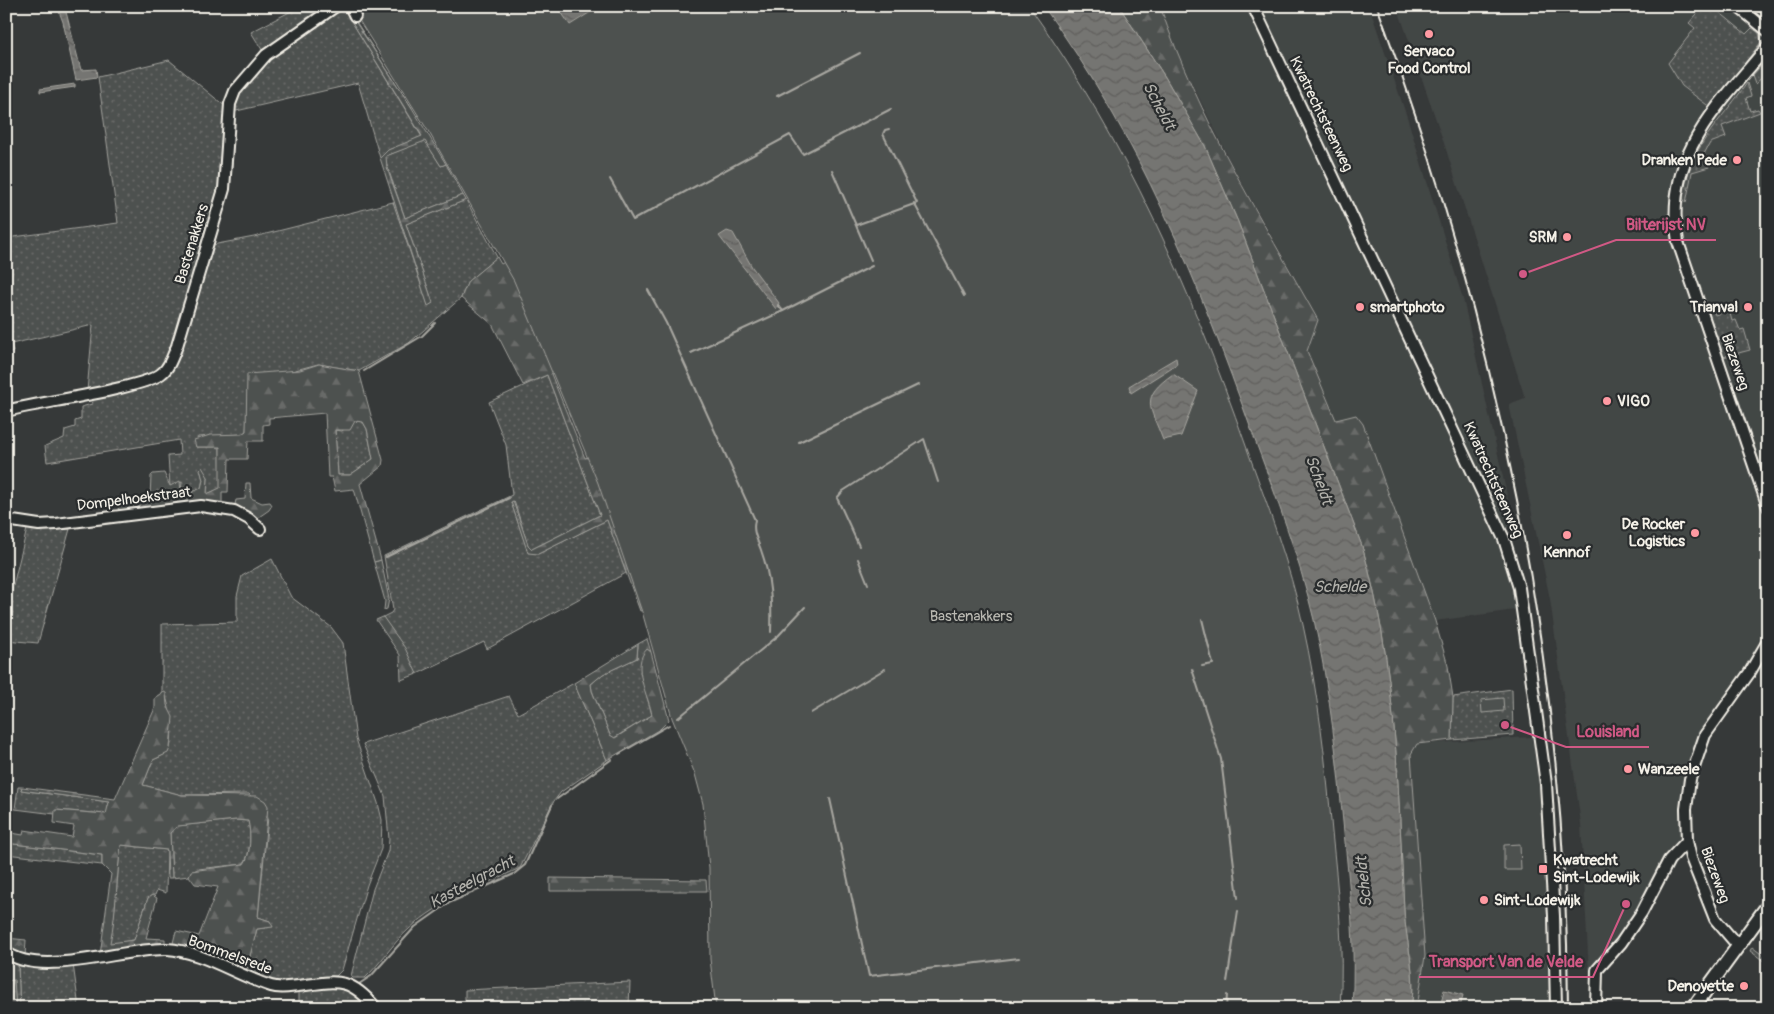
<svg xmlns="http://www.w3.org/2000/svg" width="1774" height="1014" font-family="Pangolin,sans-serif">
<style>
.built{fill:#434645}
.grass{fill:url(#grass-dots);stroke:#a1a19c}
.forest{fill:url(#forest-firs);stroke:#a1a19c;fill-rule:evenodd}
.green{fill:#4e514f;stroke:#a1a19c}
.water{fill:url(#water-waves);stroke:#a8a7a1}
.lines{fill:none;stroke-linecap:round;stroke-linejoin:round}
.stream{stroke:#a8a7a1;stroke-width:2}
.minor-casing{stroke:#f4f1e8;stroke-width:14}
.major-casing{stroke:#f4f1e8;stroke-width:16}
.minor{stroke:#2a2d2e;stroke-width:10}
.major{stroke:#2a2d2e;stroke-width:12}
.rail{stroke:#f4f1e8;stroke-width:2}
.poi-dot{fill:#ff9aa2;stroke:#2a2d2e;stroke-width:2}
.labels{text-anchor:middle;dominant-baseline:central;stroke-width:4.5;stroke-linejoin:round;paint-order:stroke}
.poi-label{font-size:15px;font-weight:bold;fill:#f4f1e8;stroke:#2a2d2e;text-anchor:end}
.street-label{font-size:15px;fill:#f4f1e8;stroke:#2a2d2e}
.park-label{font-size:15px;fill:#bab9b2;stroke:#2a2d2e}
.water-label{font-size:16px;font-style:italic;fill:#b4b3ad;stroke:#2a2d2e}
.leader{fill:none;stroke:#d15985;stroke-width:2}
.callout-dot{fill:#d15985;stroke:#2a2d2e;stroke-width:2}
.callout-label{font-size:16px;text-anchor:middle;font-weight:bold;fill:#d15985;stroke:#2a2d2e;stroke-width:4.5;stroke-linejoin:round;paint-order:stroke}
</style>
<defs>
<pattern id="grass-dots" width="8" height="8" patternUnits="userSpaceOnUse" patternTransform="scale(1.25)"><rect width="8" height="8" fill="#4e514f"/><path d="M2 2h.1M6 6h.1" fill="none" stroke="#686a68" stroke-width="1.8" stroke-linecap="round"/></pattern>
<pattern id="forest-firs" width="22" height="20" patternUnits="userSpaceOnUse" patternTransform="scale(1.25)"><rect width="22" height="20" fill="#4e514f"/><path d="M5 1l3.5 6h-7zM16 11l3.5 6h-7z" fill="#686a68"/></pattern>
<pattern id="water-waves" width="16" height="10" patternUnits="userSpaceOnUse" patternTransform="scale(1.25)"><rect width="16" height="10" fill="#757572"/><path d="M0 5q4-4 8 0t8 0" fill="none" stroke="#5f5e5c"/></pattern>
</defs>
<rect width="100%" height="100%" fill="#363939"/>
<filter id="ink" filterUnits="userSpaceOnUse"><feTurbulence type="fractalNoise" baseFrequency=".02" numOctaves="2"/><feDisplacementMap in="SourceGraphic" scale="10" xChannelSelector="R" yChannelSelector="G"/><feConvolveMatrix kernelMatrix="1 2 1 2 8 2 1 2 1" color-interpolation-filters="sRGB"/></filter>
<g filter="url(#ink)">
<g class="built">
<path d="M1160,6H1369L1408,120L1463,299L1514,526L1496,531L1509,571L1515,610L1435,621L1363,424L1356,416L1336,420L1307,351L1318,319L1234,169L1175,49Z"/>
<path d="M1397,6H1768V641L1697,753L1687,841L1617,942L1589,973L1581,824L1550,599L1509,404L1525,398L1443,140Z"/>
<path d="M1532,737L1539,785L1544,857L1550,1008H1417L1425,956L1411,754L1417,744Z"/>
</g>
<g class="grass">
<path d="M301,6H328L264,53L251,32Z"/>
<path d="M346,6L412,108L347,10L344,9L422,137L388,150L380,158L358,83L232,112L238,89L268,58L340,7Z"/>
<path d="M1704,6H1712L1746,34L1752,28L1759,33L1761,42L1711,108L1682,86L1668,63L1695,28L1689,23Z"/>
<path d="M1768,58V72L1755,84L1752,76Z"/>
<path d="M169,60L226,107L223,181L167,362L153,375L87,391L93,325L11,344L13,352L6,353V238L118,223L98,77Z"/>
<path d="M1747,83L1751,96L1746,98L1750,111L1758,109L1760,112L1722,126L1726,137L1710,143L1704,154L1709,167L1692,172L1686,203L1683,198C1690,145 1718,125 1747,83Z"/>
<path d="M425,140L441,166L446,164L463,195L405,218L385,160L386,156Z"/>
<path d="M466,200L497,257L468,281L461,298L409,343L359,371L318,364L288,372L247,420L246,431L242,434L198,437L196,447H220L221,488L207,494L208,477L201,472L203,480L201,488L191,493H181L182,482L170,486L168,456L180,455L179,440L47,462L45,446L64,438L65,430L75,427V421L81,419V407L92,404L94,396L164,376L212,245L254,237L393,202L428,305L433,303L406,224Z"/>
<path d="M1713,310L1715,315L1729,310L1732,321L1736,320L1740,330L1744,329L1750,350L1723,357L1708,312Z"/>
<path d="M547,375L600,515L532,549L528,545L514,501L511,502L528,552L538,554L607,520L626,573L487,649L484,642L417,674L383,617L391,613L393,610L384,556L512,495L506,445L489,402Z"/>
<path d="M355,421L363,422L367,429L373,459L350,475H338L335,430L342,431Z"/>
<path d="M27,529H70L38,643L6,640V594H11Z"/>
<path d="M272,559L291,597L331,627L343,643L356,739L378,803L382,820L381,849L367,885L342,970L336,976L278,984L246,971L257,929L265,928L270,921L258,917L268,817L249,794L182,795L143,785L153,760C159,757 167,755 170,748C174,736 170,703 164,692L162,694V624L237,622V596L242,576Z"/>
<path d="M381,560L389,599L387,609L384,610L385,601L374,562Z"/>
<path d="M647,639L651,652L647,649L640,672L652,715L614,738L610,735L592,691L591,684L603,674L637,658L638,644Z"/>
<path d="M574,683L607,760L561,792L554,801L520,868C482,886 441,900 409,929C392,944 381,963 365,978H353L351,976L373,889L388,851L389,839L385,796L363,744L509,696L518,714Z"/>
<path d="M1512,689L1513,735L1452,740L1453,697Z"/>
<path d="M18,787H22L21,790L109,802L107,814L56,810L55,814L15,809Z"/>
<path d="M236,820L248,821C251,832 251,856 243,864L198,869L191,872L189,876L172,878L170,833L177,826Z"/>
<path d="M6,843L102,855V865L6,854Z"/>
<path d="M121,845L167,850L166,893L157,890L155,895H152L148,898L134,940L109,944C117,910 116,879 121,845Z"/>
<path d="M26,964H73L79,1008H20L18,965L26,966Z"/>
<path d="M14,980L16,1008H6V981Z"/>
<path d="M630,982L629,1008L465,1006V990Z"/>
<path d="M342,984L364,998L356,1008H299V990Z"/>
</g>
<g class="forest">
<path d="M1119,6H1160C1198,117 1261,218 1318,320L1307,351L1336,420L1356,415L1363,424L1435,621L1448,666L1453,697L1452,740L1417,744L1411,754L1425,956L1417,1008H1411C1417,974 1406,944 1404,910C1398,788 1397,665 1362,546L1238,222L1205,146L1165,77Z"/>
<path d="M344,9H347L412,108L446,164L441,166L425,141L386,156L387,168L405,218L463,195L466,200L406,224L433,303L428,306L380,158L388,150L422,136Z"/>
<path d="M497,257L501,264L508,260L556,371L551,374L585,458L708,411L768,567L640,611L607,520L538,554L528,553L511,502L513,501L528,545L532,549L600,515L547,375L523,385L492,324L461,298L468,281Z"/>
<path d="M319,364L359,371L383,460L382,466L360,484L381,560L374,562L354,489L335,491L332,477H328L325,413L269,418V424L263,425V441H248L247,459H229L228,492H222V505L119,514L118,506L147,502L150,497L151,476L153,474L164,473L170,486L180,481L181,493H191L201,488L203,480L200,469L202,467L208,477L207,494L220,488V447H196L194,440L210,435L242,434L246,431L247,374L300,370ZM355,421L363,422L367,429L373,459L350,475H338L335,430H350Z"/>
<path d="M246,483H250L251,498L262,503L270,502L272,505L269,510L256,519L234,509L236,500L245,499Z"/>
<path d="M383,617L405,648L417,674L401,680L400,655L376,620Z"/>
<path d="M638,644L637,658L603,674L591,684L592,691L610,735L615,738L652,715C649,696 630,666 647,649L651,652L669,720L660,729L607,760L574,683Z"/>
<path d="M164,692L166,693L167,705L173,717L170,748L168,753L153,760L143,785L182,795L257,796L265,801L268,806L258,917L270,921L273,927L257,929L246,971L172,947L176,931L199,936L218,887L195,884L189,876L191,871L244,864C251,855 251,832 248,821L236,820L178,826L170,833L172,878H168L167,850L121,845C116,879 117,910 110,943L134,940L148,898L152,895L157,898L146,938L165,939V946L100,955L111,874L102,865V855L6,843V832L23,835L24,830L72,837L74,826L54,823L55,810L106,814L109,802L21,790L22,787L115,799L155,708V698Z"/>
<path d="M550,878L706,880L707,891H550Z"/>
<path d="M6,938L26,940L25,957L6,949Z"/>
<path d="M1752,947L1768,959V964L1750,951Z"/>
<path d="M6,956L26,964L27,966H18L20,1008H16L14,980L6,981Z"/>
</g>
<g class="green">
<path d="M350,6H1029C1127,143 1190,288 1246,446C1267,505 1290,564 1303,625C1318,693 1326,762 1332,832C1338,891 1344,948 1340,1008H716L710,959L709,868L703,804L695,774L672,718L643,615L598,483L514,281L430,134Z"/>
<path d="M1503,698L1504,711L1482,713L1481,700Z"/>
<path d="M1520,844L1521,870H1504V845Z"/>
</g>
<g class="water">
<path d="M57,6H63L66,12L81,70L96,69L97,77L76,80L63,22Z"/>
<path d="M563,6H596L597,8L570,25L559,9Z"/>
<path d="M1043,6H1119L1165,77L1205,146L1238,222L1362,546C1397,665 1398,788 1404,910C1406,944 1417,974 1411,1008H1352C1356,949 1350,891 1344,832C1337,761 1330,689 1314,620C1299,556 1275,494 1252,432C1199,283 1138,134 1043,6Z"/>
<path d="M75,84V87L40,92V89Z"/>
<path d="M727,231L733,233L752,267L779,303L776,309L719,236Z"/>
<path d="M1176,358L1177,364L1131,393L1129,386Z"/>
<path d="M1173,374L1198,391L1181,436L1163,440C1150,406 1139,398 1173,374Z"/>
<path d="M1444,990L1463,995L1460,1008H1440Z"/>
</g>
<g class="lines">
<g class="stream">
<path d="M777,96L860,53"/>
<path d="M832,170L871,260"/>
<path d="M610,179L633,220L790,135L803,154L891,109"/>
<path d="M914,203L964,296"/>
<path d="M856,225L917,203L883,134L885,130L889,129"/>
<path d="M648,290L666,323L755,520C752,531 757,539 761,550C771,578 772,602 771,632"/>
<path d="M778,305L783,311"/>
<path d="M691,353L783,311L872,266"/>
<path d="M364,371L422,336L435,323"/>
<path d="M799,442L918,385"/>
<path d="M859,546L837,498L843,491L924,439L938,482"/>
<path d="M386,557L509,498"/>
<path d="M858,559L868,584"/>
<path d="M1202,619L1213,664L1202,666"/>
<path d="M1192,669L1221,759L1238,898"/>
<path d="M811,713L885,669"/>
<path d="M678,718L778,636L805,607"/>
<path d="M619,754L669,725"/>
<path d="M557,799L612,759"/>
<path d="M830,799L869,976L1019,958"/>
<path d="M6,965H9"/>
<path d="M1227,982L1238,911"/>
<path d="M359,984L371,976L415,927L449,903L514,874L525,865L552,805"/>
<path d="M1226,1008L1227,995"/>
</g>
<g class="minor-casing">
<g id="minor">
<path d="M350,6L355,16"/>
<path d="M1253,6L1504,539L1519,588L1546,784L1554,916L1556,1008"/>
<path d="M1737,6L1768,31"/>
<path d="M1768,46C1717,107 1663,156 1678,242L1768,507"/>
<path d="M6,411C35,403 146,388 162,373C170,367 173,355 177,346L224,189L230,104L235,91L266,55L336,6"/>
<path d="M6,520L39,525L56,524L201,506L234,511L249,519L260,529"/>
<path d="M1738,946L1715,919L1691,858L1687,841L1686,809L1690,779L1705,735L1750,672L1768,641"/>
<path d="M6,952C41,979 126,947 167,949C202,951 238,976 271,986C280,989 289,987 298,986C337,981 349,976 376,1008"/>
<path d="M1596,1008L1597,970L1621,943L1642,912L1669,860L1687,841"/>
</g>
</g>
<g class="major-casing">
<path id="major" d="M1693,1008L1768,905"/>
</g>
<use href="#minor" class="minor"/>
<use href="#major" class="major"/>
<path class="rail" d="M1377,6C1496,325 1567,667 1568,1008"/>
</g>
</g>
<g class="poi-dot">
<circle cx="1429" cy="34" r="5"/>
<circle cx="1737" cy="160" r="5"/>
<circle cx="1567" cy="237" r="5"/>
<circle cx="1360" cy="307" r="5"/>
<circle cx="1748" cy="307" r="5"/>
<circle cx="1607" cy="401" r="5"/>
<circle cx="1695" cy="533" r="5"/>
<circle cx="1567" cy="535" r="5"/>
<circle cx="1628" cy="769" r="5"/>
<rect x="1538" y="864" width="10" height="10" rx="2.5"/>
<circle cx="1484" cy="900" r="5"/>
<circle cx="1744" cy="986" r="5"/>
</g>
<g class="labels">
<g class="poi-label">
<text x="1429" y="51" text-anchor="middle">Servaco<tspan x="1429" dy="17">Food Control</tspan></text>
<text x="1727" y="160">Dranken Pede</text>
<text x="1557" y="237">SRM</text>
<text x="1370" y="307" text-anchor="start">smartphoto</text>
<text x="1738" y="307">Trianval</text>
<text x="1617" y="401" text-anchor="start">VIGO</text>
<text x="1685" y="524">De Rocker<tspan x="1685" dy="17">Logistics</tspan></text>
<text x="1567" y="552" text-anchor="middle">Kennof</text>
<text x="1638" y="769" text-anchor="start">Wanzeele</text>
<text x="1553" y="860" text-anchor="start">Kwatrecht<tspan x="1553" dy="17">Sint-Lodewijk</tspan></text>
<text x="1494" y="900" text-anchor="start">Sint-Lodewijk</text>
<text x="1734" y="986">Denoyette</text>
</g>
<g class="street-label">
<text transform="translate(1321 114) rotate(64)">Kwatrechtsteenweg</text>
<text transform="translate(192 244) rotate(-73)">Bastenakkers</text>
<text transform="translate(1735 362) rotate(71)">Biezeweg</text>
<text transform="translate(1493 480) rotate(66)">Kwatrechtsteenweg</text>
<text transform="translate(134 499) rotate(-7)">Dompelhoekstraat</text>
<text transform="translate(1715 875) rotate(70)">Biezeweg</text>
<text transform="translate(230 955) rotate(20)">Bommelsrede</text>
</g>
<g class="park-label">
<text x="971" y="616">Bastenakkers</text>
</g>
<g class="water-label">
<text transform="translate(1159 106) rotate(62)">Scheldt</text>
<text transform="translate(1319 480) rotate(70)">Scheldt</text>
<text x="1340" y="587">Schelde</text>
<text transform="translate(472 882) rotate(-28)">Kasteelgracht</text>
<text transform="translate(1364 882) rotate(-96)">Scheldt</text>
</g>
</g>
<path class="leader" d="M1523 274L1616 240H1716M1505 725L1566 747H1649M1626 904L1593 977H1419"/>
<g class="callout-dot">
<circle cx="1523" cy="274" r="5"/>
<circle cx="1505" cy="725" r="5"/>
<circle cx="1626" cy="904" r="5"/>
</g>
<g class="callout-label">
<text x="1666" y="230">Bilterijst NV</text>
<text x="1608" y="737">Louisland</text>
<text x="1506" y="967">Transport Van de Velde</text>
</g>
<rect width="1774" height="1014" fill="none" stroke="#2a2d2e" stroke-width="25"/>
<rect x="12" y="12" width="1749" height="989" fill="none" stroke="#f4f1e8" stroke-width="2" filter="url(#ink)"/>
</svg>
